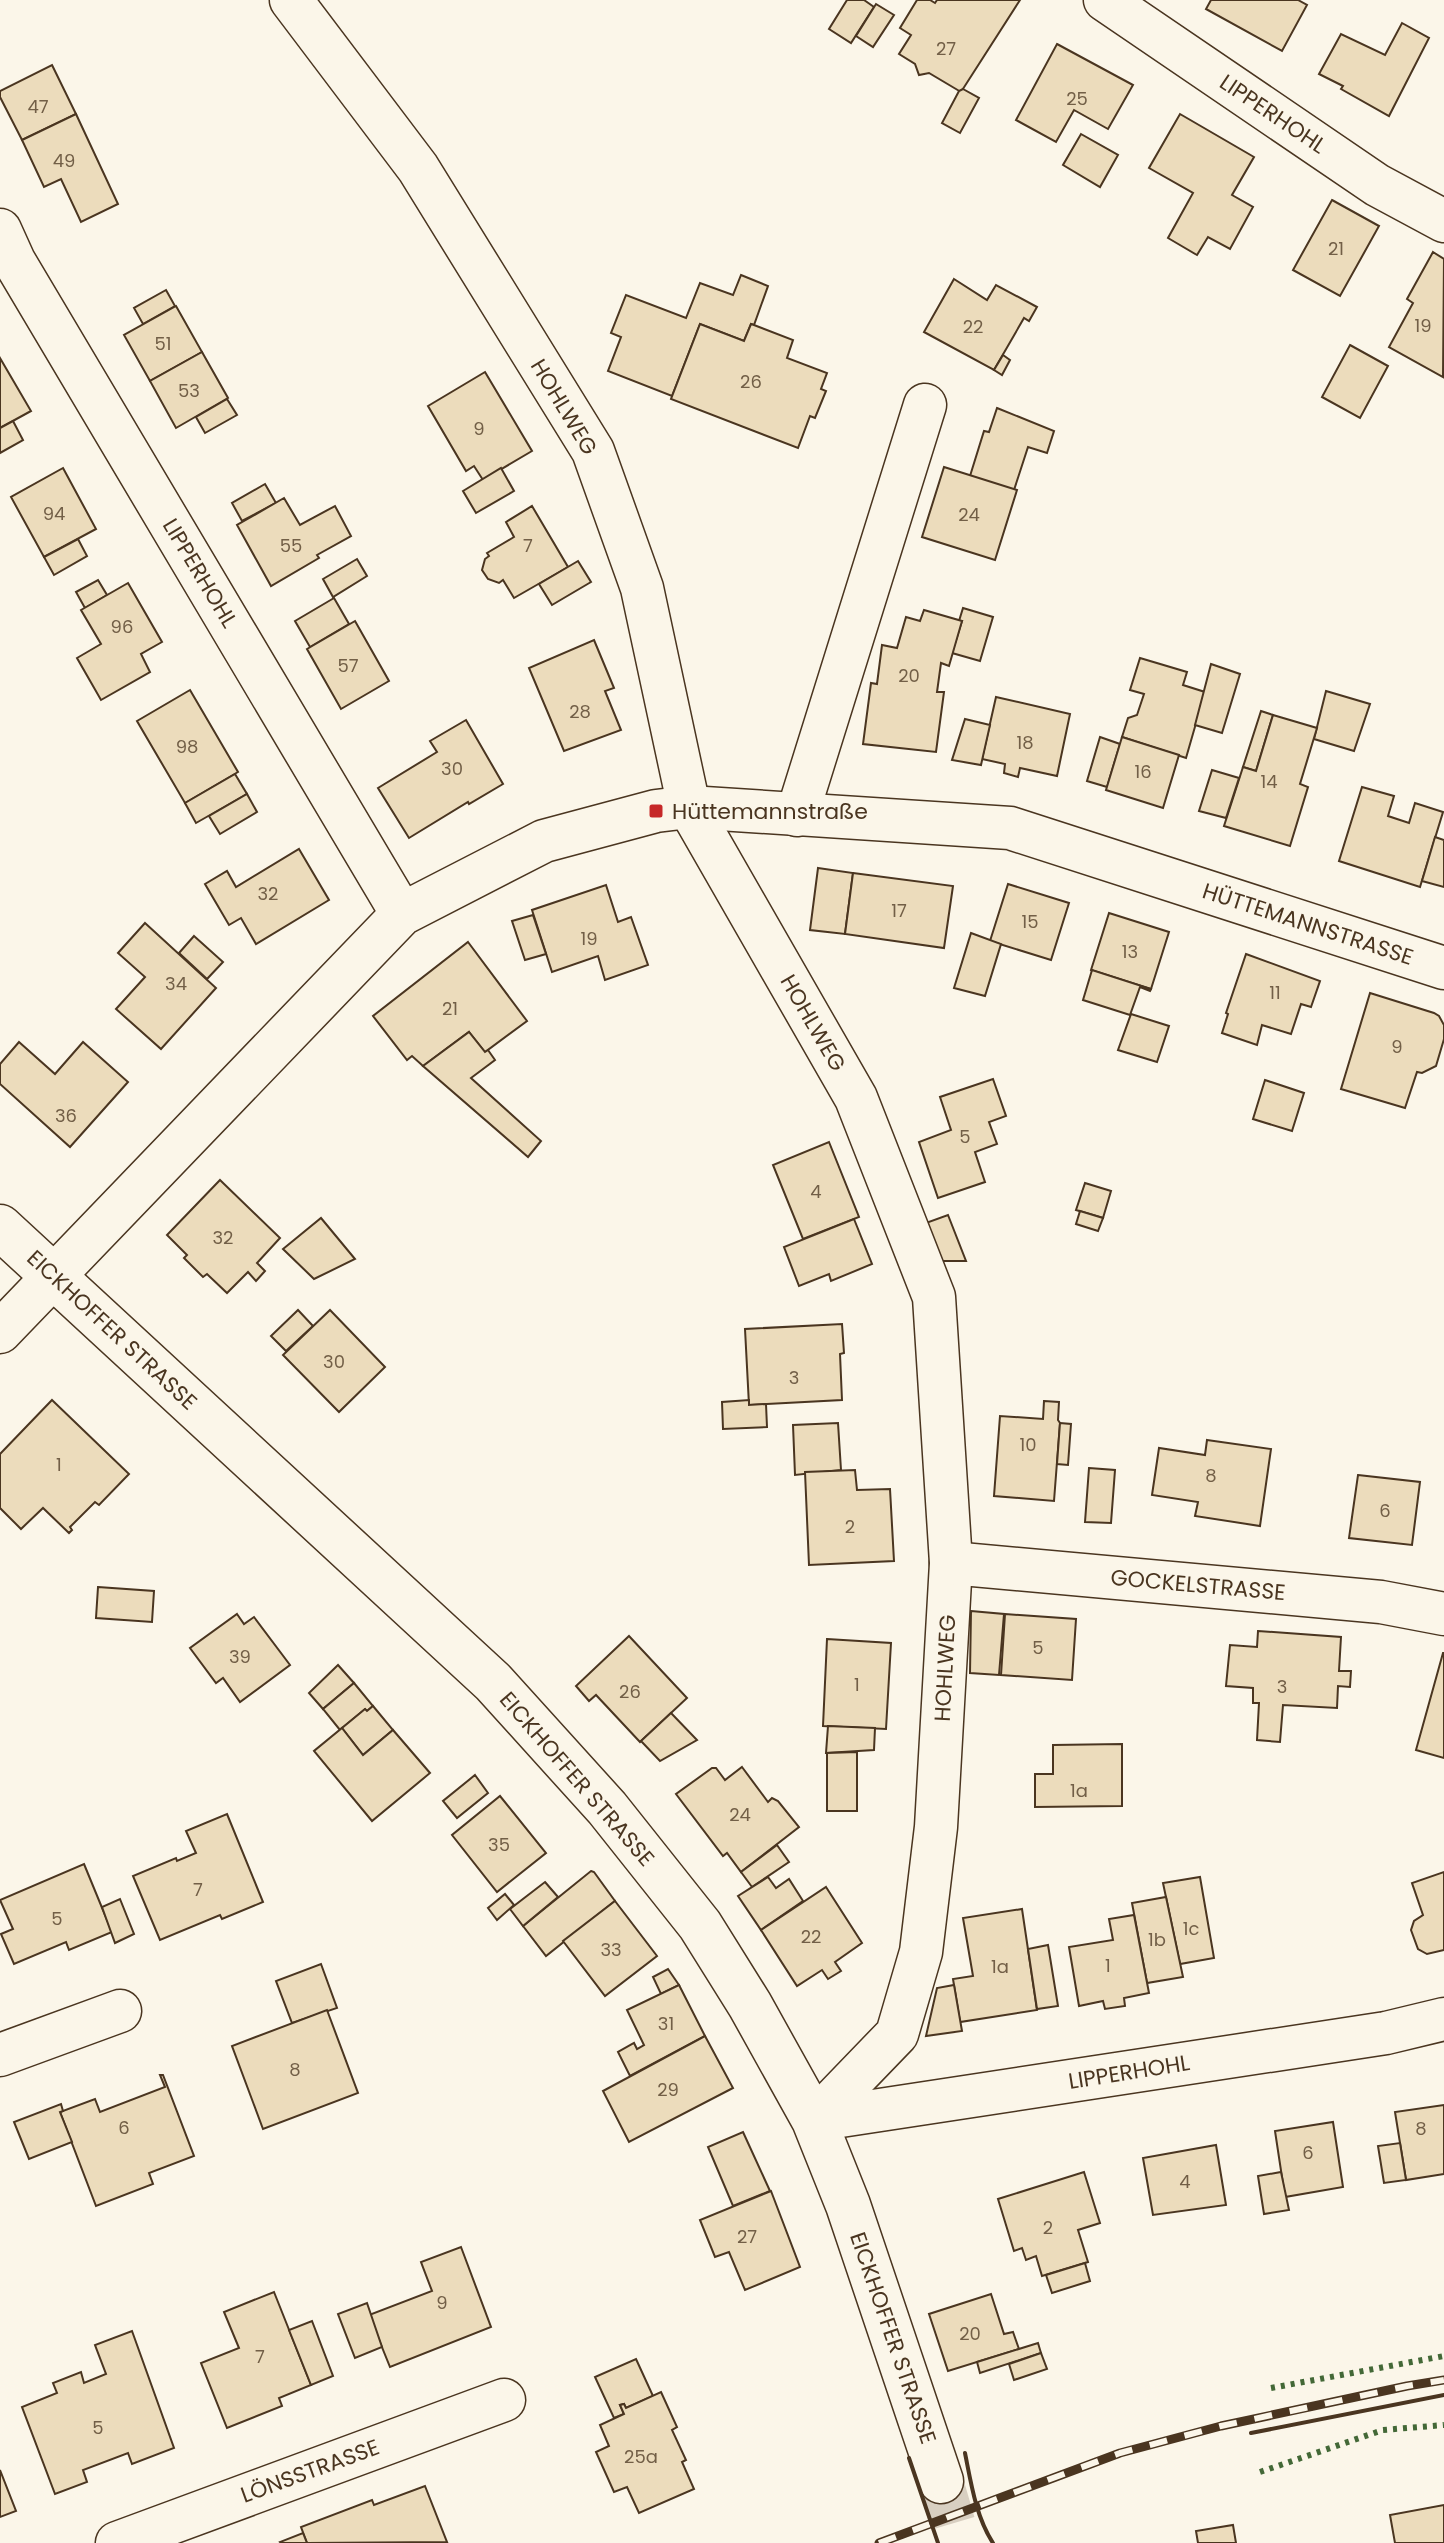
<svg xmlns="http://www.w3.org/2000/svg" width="1444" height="2543" font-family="Poppins,sans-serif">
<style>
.building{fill:#ecdcbc;stroke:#4a3520;stroke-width:2}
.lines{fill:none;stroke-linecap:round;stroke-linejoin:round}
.secondary-tunnel{stroke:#d8cfc1;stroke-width:44;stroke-dasharray:44 22;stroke-linecap:butt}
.street-casing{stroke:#4a3520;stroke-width:45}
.secondary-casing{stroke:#4a3520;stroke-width:47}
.street{stroke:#fbf6e9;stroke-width:42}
.secondary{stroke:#fbf6e9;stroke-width:44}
.rail-casing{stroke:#4a3520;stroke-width:9}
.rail{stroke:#fbf6e9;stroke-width:6;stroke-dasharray:18;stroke-linecap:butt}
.hedge{stroke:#436837;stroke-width:6;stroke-dasharray:4 6;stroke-linecap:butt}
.wall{stroke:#4a3520;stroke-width:4}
.poi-dot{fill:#c62828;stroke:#fbf6e9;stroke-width:3}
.labels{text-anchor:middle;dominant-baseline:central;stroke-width:6;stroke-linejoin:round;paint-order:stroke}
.number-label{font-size:18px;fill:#725f47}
.street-label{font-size:22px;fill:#4a3520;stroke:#fbf6e9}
.poi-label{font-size:22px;fill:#4a3520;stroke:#fbf6e9;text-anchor:start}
</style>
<rect width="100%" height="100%" fill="#fbf6e9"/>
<g class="building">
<path d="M847,0H864L874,7L851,43L829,29Z"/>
<path d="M917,0H930L935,3L937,0H1020L961,92L929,73L919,75L915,64L899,54L911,35L900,28Z"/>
<path d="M1211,0H1298L1307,5L1282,51L1206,9Z"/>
<path d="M876,4L894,15L873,47L856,36Z"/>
<path d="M1402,23L1429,38L1389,116L1341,89L1343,86L1319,74L1341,34L1385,55Z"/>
<path d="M1057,44L1133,85L1108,129L1074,110L1056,142L1016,120Z"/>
<path d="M52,65L76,114L22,140L0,97V91Z"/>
<path d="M963,89L979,98L960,133L942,123L959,91Z"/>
<path d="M76,114L118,204L81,222L61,179L44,187L22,140Z"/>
<path d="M1180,114L1254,157L1232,195L1253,207L1230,249L1208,237L1197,255L1168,238L1193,193L1149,168Z"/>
<path d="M1081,134L1118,155L1100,187L1063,165Z"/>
<path d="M1332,200L1379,226L1340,296L1293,270Z"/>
<path d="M1433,252L1444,259L1443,377L1389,347L1413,303L1407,299Z"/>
<path d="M741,275L768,286L754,325L751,324L744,341L700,324L672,396L608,371L621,337L611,333L626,295L686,318L700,283L733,295Z"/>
<path d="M954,279L987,300L996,285L1037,307L1029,321L1024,318L994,370L924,332Z"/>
<path d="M166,290L175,306L143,324L134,308Z"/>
<path d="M176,306L202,352L150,381L124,335Z"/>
<path d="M700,324L744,341L751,324L754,325L793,340L787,358L827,373L821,389L826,391L815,418L810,416L798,448L671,399Z"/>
<path d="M1350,345L1388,366L1360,418L1322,397Z"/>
<path d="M202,352L228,398L176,428L150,381Z"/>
<path d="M1003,355L1010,360L1002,375L994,370Z"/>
<path d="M0,358L31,411L0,428Z"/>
<path d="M485,372L532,451L483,480L474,466L466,471L428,406Z"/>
<path d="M227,399L237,415L205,433L196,417Z"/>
<path d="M997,408L1054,431L1047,453L1028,447L1014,490L970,476L984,431L989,432Z"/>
<path d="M13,421L23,440L0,453V428Z"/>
<path d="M944,467L1017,490L995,560L922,537Z"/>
<path d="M63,468L96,529L44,557L11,497Z"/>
<path d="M501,468L514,491L476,513L463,491Z"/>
<path d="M265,484L276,503L242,521L232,503Z"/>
<path d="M284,498L300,525L335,506L351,536L317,555L319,558L271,586L237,525Z"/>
<path d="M532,506L568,567L514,598L503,580L499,583L488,579L482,570L485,559L489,556L487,553L514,537L506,522Z"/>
<path d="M78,539L87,556L54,575L44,557Z"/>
<path d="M357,559L367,576L333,597L323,579Z"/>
<path d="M578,561L591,582L552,605L539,584Z"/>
<path d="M98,580L107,595L85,608L76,592Z"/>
<path d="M128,583L162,642L141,654L150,672L101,700L77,658L101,644L81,610Z"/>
<path d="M334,598L349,624L310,647L295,621Z"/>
<path d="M963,608L993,617L980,661L952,653L962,621H959Z"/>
<path d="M924,610L962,621L949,666L941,663L937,692H944L936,752L863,744L871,683L877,684L882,645L897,648L906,617L920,621Z"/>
<path d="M355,621L389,681L341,709L307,649Z"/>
<path d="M594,640L614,688L605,691L621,730L564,751L529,668Z"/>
<path d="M1140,658L1187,672L1183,685L1205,692L1186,758L1122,737L1128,718L1137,715L1144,694L1130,690Z"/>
<path d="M1211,664L1240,674L1222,733L1195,725Z"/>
<path d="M190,690L238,772L185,803L137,721Z"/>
<path d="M1326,691L1370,704L1354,751L1314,739Z"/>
<path d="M996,697L1070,714L1057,776L1020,768L1018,777L1004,773L1005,764L982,759Z"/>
<path d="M1261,711L1273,715L1256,771L1243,767Z"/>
<path d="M1273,715L1317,728L1300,784L1308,787L1290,846L1224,826L1243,767L1256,771Z"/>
<path d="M965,719L990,725L981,765L952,760Z"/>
<path d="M466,720L503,784L469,804L468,802L409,838L378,788L437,752L430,741Z"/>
<path d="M1100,737L1120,744L1107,787L1087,781Z"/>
<path d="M1122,737L1179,755L1163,808L1106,790Z"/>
<path d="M1212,770L1239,778L1226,818L1199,811Z"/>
<path d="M235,774L247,794L196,823L185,803Z"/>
<path d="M1362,787L1394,796L1388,816L1409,823L1415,803L1443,812L1420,887L1339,861Z"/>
<path d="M247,794L257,812L220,834L209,816Z"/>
<path d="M1435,837L1444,840V887L1422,881Z"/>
<path d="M299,849L329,900L256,944L241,918L229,925L205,884L227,871L236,887Z"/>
<path d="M818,868L853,873L845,934L810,930Z"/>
<path d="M853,873L953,886L944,948L845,934Z"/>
<path d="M1008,884L1069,903L1051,960L990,941Z"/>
<path d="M606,885L618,922L631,917L648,965L605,980L598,956L552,972L532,910Z"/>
<path d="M1109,913L1169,932L1151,989L1091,970Z"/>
<path d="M533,915L546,954L525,960L512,921Z"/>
<path d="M145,923L216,988L161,1049L116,1009L145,977L118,953Z"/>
<path d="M971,933L1001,944L985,996L954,988Z"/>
<path d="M194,936L223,962L207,979L179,953Z"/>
<path d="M468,942L527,1021L485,1052L469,1032L423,1066L412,1056L407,1060L373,1016Z"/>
<path d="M1246,954L1320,981L1311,1007L1301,1004L1291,1034L1262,1025L1257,1045L1222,1033L1228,1014L1226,1013Z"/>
<path d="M1092,970L1151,989L1150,991L1140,987L1130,1015L1083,1000Z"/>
<path d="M1370,993L1434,1013L1439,1016L1444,1025V1039L1436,1066L1422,1073L1417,1072L1405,1108L1341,1089Z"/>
<path d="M1131,1014L1169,1026L1157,1062L1118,1050Z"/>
<path d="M469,1032L485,1052L488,1050L495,1060L471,1078L541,1141L528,1157L423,1066Z"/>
<path d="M19,1042L55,1074L83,1042L128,1082L70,1147L0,1084V1064Z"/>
<path d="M993,1079L1006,1116L989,1122L997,1144L975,1152L985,1182L938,1198L919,1142L951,1130L940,1097Z"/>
<path d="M1265,1080L1304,1093L1292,1131L1253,1119Z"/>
<path d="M829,1142L859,1217L803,1239L773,1165Z"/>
<path d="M220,1180L280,1238L257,1263L265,1271L256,1281L248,1272L227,1293L207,1274L203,1277L184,1258L187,1255L167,1235Z"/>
<path d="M1085,1183L1111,1191L1103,1218L1076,1210Z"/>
<path d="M1080,1211L1103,1218L1098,1231L1076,1224Z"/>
<path d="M948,1215L966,1261H937L923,1224Z"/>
<path d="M321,1218L355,1259L314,1279L283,1249Z"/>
<path d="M854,1219L872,1264L831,1281L829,1274L799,1286L784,1247Z"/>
<path d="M298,1310L313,1326L286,1351L271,1336Z"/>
<path d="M330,1310L385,1367L339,1412L283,1355Z"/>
<path d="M842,1324L844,1353L840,1354L842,1400L749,1405L745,1329Z"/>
<path d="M52,1400L129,1474L99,1505L95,1502L70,1527L72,1530L69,1533L43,1508L21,1529L0,1508V1454Z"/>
<path d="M749,1400V1405L766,1404L767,1427L723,1429L722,1402Z"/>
<path d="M1044,1401L1059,1402L1058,1420L1060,1423L1054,1501L994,1496L1000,1416L1043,1419Z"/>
<path d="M838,1423L841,1470L795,1475L793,1425Z"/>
<path d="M1060,1423L1071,1424L1068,1465L1057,1464Z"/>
<path d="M1207,1440L1271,1449L1260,1526L1195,1516L1198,1502L1152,1495L1159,1448L1205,1455Z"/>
<path d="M1089,1468L1115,1470L1111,1523L1085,1522Z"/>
<path d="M855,1470L857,1490L890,1489L894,1561L809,1565L805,1472Z"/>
<path d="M1358,1475L1420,1482L1412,1545L1349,1538Z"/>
<path d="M98,1587L154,1591L152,1622L96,1618Z"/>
<path d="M971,1611L1004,1614L999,1675L970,1673Z"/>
<path d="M237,1614L244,1624L254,1617L290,1665L240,1702L223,1678L216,1683L190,1648Z"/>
<path d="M1005,1614L1076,1619L1072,1680L1001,1675Z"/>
<path d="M1258,1631L1341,1637L1339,1671H1351L1350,1687L1338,1686L1337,1708L1283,1705L1280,1742L1257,1740L1259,1703H1253V1688L1226,1686L1230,1645L1257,1647Z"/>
<path d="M629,1636L687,1698L640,1742L596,1695L589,1701L576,1686Z"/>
<path d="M827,1639L891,1643L886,1729L823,1726Z"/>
<path d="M1443,1653H1444V1758L1416,1750Z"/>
<path d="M338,1665L354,1683L323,1709L309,1693Z"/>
<path d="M354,1683L373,1706L367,1711L365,1709L340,1730L323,1709Z"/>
<path d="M373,1706L393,1730L363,1755L342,1728L365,1709L367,1711Z"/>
<path d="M671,1713L697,1740L660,1761L641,1741Z"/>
<path d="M828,1726L875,1728L874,1750L826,1753Z"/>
<path d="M342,1728L363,1755L393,1730L430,1773L372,1821L314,1751Z"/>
<path d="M1122,1744V1806L1035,1807V1774H1053V1745Z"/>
<path d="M857,1752V1811H827V1753Z"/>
<path d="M742,1767L768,1802L772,1798L778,1801L799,1827L741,1872L727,1853L723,1856L676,1794L712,1768H716L725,1780Z"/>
<path d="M475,1775L488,1793L457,1818L443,1801Z"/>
<path d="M500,1796L546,1853L497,1892L452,1835Z"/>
<path d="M227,1814L263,1902L222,1919L220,1915L160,1940L133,1876L176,1858L177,1861L196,1853L186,1831Z"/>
<path d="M777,1845L789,1862L752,1887L741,1872Z"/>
<path d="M84,1864L112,1932L69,1950L66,1942L14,1964L1,1934L13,1929L0,1900Z"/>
<path d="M591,1871L594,1872L615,1901L546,1956L523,1926Z"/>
<path d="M1444,1872V1950L1427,1954L1418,1949L1411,1930L1414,1921L1423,1915L1412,1883Z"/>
<path d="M768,1877L776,1888L789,1879L803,1901L761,1930L738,1896Z"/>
<path d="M1200,1877L1214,1958L1180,1964L1163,1883Z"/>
<path d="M545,1882L558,1897L523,1926L510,1909Z"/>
<path d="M826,1887L862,1943L835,1962L841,1971L828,1979L822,1970L797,1986L761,1930Z"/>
<path d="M505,1894L514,1905L497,1920L488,1908Z"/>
<path d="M1166,1897L1183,1977L1147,1983L1132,1903Z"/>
<path d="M120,1899L134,1934L115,1943L102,1907Z"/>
<path d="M615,1901L657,1956L605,1996L563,1941Z"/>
<path d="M1022,1909L1037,2010L960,2022L953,1979L973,1976L963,1918Z"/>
<path d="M1134,1915L1149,1993L1124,1998L1125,2006L1105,2009L1103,2001L1079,2006L1069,1947L1113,1940L1109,1919Z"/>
<path d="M1048,1945L1058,2006L1037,2009L1028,1949Z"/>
<path d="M321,1964L337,2008L292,2023L276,1981Z"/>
<path d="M668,1969L679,1985L661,1994L653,1977Z"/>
<path d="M679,1985L705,2036L630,2076L618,2052L634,2043L637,2049L644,2045L627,2010Z"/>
<path d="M954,1985L962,2031L926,2036L937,1988Z"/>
<path d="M327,2010L358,2093L263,2129L232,2046Z"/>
<path d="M705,2036L733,2088L629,2142L603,2091Z"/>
<path d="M160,2075H163L194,2156L149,2173L153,2184L96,2206L60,2112L95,2099L100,2112L165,2087Z"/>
<path d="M61,2104L63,2111L60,2112L72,2142L29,2159L14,2122Z"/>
<path d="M1444,2105V2174L1406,2180L1395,2112Z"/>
<path d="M1333,2122L1343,2187L1285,2197L1275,2131Z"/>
<path d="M743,2132L770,2191L733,2206L708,2147Z"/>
<path d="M1400,2143L1406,2180L1384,2183L1378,2146Z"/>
<path d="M1216,2145L1226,2205L1153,2215L1143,2158Z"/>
<path d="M1084,2172L1100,2223L1078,2230L1088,2262L1042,2276L1036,2256L1026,2260L1022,2248L1014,2251L998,2199Z"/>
<path d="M1281,2172L1289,2210L1264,2214L1258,2176Z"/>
<path d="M771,2191L800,2267L745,2290L729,2252L715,2257L700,2220Z"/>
<path d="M461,2247L491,2327L390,2367L369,2315L432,2291L421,2262Z"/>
<path d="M1085,2263L1090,2281L1052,2293L1046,2275Z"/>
<path d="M274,2292L311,2385L279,2398L282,2406L227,2428L201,2363L239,2348L224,2312Z"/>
<path d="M991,2294L1004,2334L1013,2332L1019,2349L948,2371L929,2314Z"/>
<path d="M367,2303L382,2347L355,2358L338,2314Z"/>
<path d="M312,2321L333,2376L311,2385L289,2330Z"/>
<path d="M132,2331L174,2448L132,2464L128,2453L83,2470L87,2482L55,2494L22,2407L57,2393L53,2383L81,2372L84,2383L106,2374L95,2345Z"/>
<path d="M1038,2343L1041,2353L980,2373L977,2362Z"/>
<path d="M1041,2353L1047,2369L1014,2380L1009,2364Z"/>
<path d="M636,2359L653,2396L626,2408L624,2404L620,2405L624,2414L614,2418L595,2377Z"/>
<path d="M661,2392L677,2427L672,2430L686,2460L682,2462L694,2489L639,2513L627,2487L614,2492L596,2452L609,2446L600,2425L624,2414L620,2405L624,2404L626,2408Z"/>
<path d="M0,2470L16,2511L0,2517Z"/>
<path d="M425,2486L447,2542L307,2543L301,2527L372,2500L374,2505Z"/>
<path d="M1444,2505V2543H1395L1390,2515Z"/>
<path d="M1233,2525L1236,2543H1198L1196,2531Z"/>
<path d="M303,2533L307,2543H281L280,2542Z"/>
</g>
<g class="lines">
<path class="secondary-tunnel" d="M941,2481L959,2543"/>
<g class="street-casing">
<g id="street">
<path d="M291,0L418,168L593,451L642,588L689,807L856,1098L934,1297L951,1563L936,1827L921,1952L897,2034L814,2120"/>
<path d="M1105,0L1377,185L1444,221"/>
<path d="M0,230L14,261L402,914"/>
<path d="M797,815L925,405"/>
<path d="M0,1332L402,914L544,841L656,811L689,807L1010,828L1444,968"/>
<path d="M951,1563L1381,1602L1444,1614"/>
<path d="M0,2055L120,2011"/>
<path d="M814,2120L1386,2033L1444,2019"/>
<path d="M117,2543L504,2400"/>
</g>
</g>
<g class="secondary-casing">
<path id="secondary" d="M0,1227L493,1682L607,1808L700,1925L750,2005L814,2120L848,2205L941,2481"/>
</g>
<use href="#street" class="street"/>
<use href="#secondary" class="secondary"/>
<g class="rail-casing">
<path id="rail" d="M879,2543L1120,2453L1221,2426L1407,2386L1444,2380"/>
</g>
<use href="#rail" class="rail"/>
<g class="hedge">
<path d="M1271,2388L1444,2356"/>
<path d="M1260,2472L1383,2430L1444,2425"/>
</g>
<g class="wall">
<path d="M1251,2433L1444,2395"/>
<path d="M965,2453C971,2483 976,2517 993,2543"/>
<path d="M909,2458L938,2543"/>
</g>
</g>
<rect class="poi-dot" x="648" y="803" width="16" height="16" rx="4"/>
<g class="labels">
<g class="number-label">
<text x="946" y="48">27</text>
<text x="1077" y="98">25</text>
<text x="38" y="106">47</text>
<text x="64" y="160">49</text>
<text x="1336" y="248">21</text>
<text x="1423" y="325">19</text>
<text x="973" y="326">22</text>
<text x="163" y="343">51</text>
<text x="751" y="381">26</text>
<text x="189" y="390">53</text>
<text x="479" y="428">9</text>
<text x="54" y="513">94</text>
<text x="969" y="514">24</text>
<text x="291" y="545">55</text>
<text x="528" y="545">7</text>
<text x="122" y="626">96</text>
<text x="348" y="665">57</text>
<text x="909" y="675">20</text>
<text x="580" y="711">28</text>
<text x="1025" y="742">18</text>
<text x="187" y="746">98</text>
<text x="452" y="768">30</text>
<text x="1143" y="771">16</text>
<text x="1269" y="781">14</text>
<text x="268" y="893">32</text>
<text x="899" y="910">17</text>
<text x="1030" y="921">15</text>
<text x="589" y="938">19</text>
<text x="1130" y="951">13</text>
<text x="176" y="983">34</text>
<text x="1275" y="992">11</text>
<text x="450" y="1008">21</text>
<text x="1397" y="1046">9</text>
<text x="66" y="1115">36</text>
<text x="965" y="1136">5</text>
<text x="816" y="1191">4</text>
<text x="223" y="1237">32</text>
<text x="334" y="1361">30</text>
<text x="794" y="1377">3</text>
<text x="1028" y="1444">10</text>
<text x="59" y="1464">1</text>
<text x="1211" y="1475">8</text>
<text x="1385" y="1510">6</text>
<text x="850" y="1526">2</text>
<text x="1038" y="1647">5</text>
<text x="240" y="1656">39</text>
<text x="857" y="1684">1</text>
<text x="1282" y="1686">3</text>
<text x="630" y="1691">26</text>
<text x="1079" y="1790">1a</text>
<text x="740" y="1814">24</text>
<text x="499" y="1844">35</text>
<text x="198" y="1889">7</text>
<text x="57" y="1918">5</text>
<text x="1191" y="1928">1c</text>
<text x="811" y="1936">22</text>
<text x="1157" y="1939">1b</text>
<text x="611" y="1949">33</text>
<text x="1108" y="1965">1</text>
<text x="1000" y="1966">1a</text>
<text x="666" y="2023">31</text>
<text x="295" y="2069">8</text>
<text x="668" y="2089">29</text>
<text x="124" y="2127">6</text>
<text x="1421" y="2128">8</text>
<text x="1308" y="2152">6</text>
<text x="1185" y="2181">4</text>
<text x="1048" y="2227">2</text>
<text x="747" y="2236">27</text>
<text x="442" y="2302">9</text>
<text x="970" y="2333">20</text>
<text x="260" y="2356">7</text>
<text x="98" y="2427">5</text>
<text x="641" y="2456">25a</text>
</g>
<g class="street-label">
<text transform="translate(1273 114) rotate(34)">LIPPERHOHL</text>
<text transform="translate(564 407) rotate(59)">HOHLWEG</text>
<text transform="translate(200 573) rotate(59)">LIPPERHOHL</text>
<text transform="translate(1308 924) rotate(18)">HÜTTEMANNSTRASSE</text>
<text transform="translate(813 1023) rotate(60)">HOHLWEG</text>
<text transform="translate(112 1330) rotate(43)">EICKHOFFER STRASSE</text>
<text transform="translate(1198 1585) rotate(5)">GOCKELSTRASSE</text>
<text transform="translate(945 1668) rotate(-87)">HOHLWEG</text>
<text transform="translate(577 1779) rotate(49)">EICKHOFFER STRASSE</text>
<text transform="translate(1129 2072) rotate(-9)">LIPPERHOHL</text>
<text transform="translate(893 2338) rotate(71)">EICKHOFFER STRASSE</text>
<text transform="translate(310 2471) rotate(-20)">LÖNSSTRASSE</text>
</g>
<g class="poi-label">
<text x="672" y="811">Hüttemannstraße</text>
</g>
</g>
</svg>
